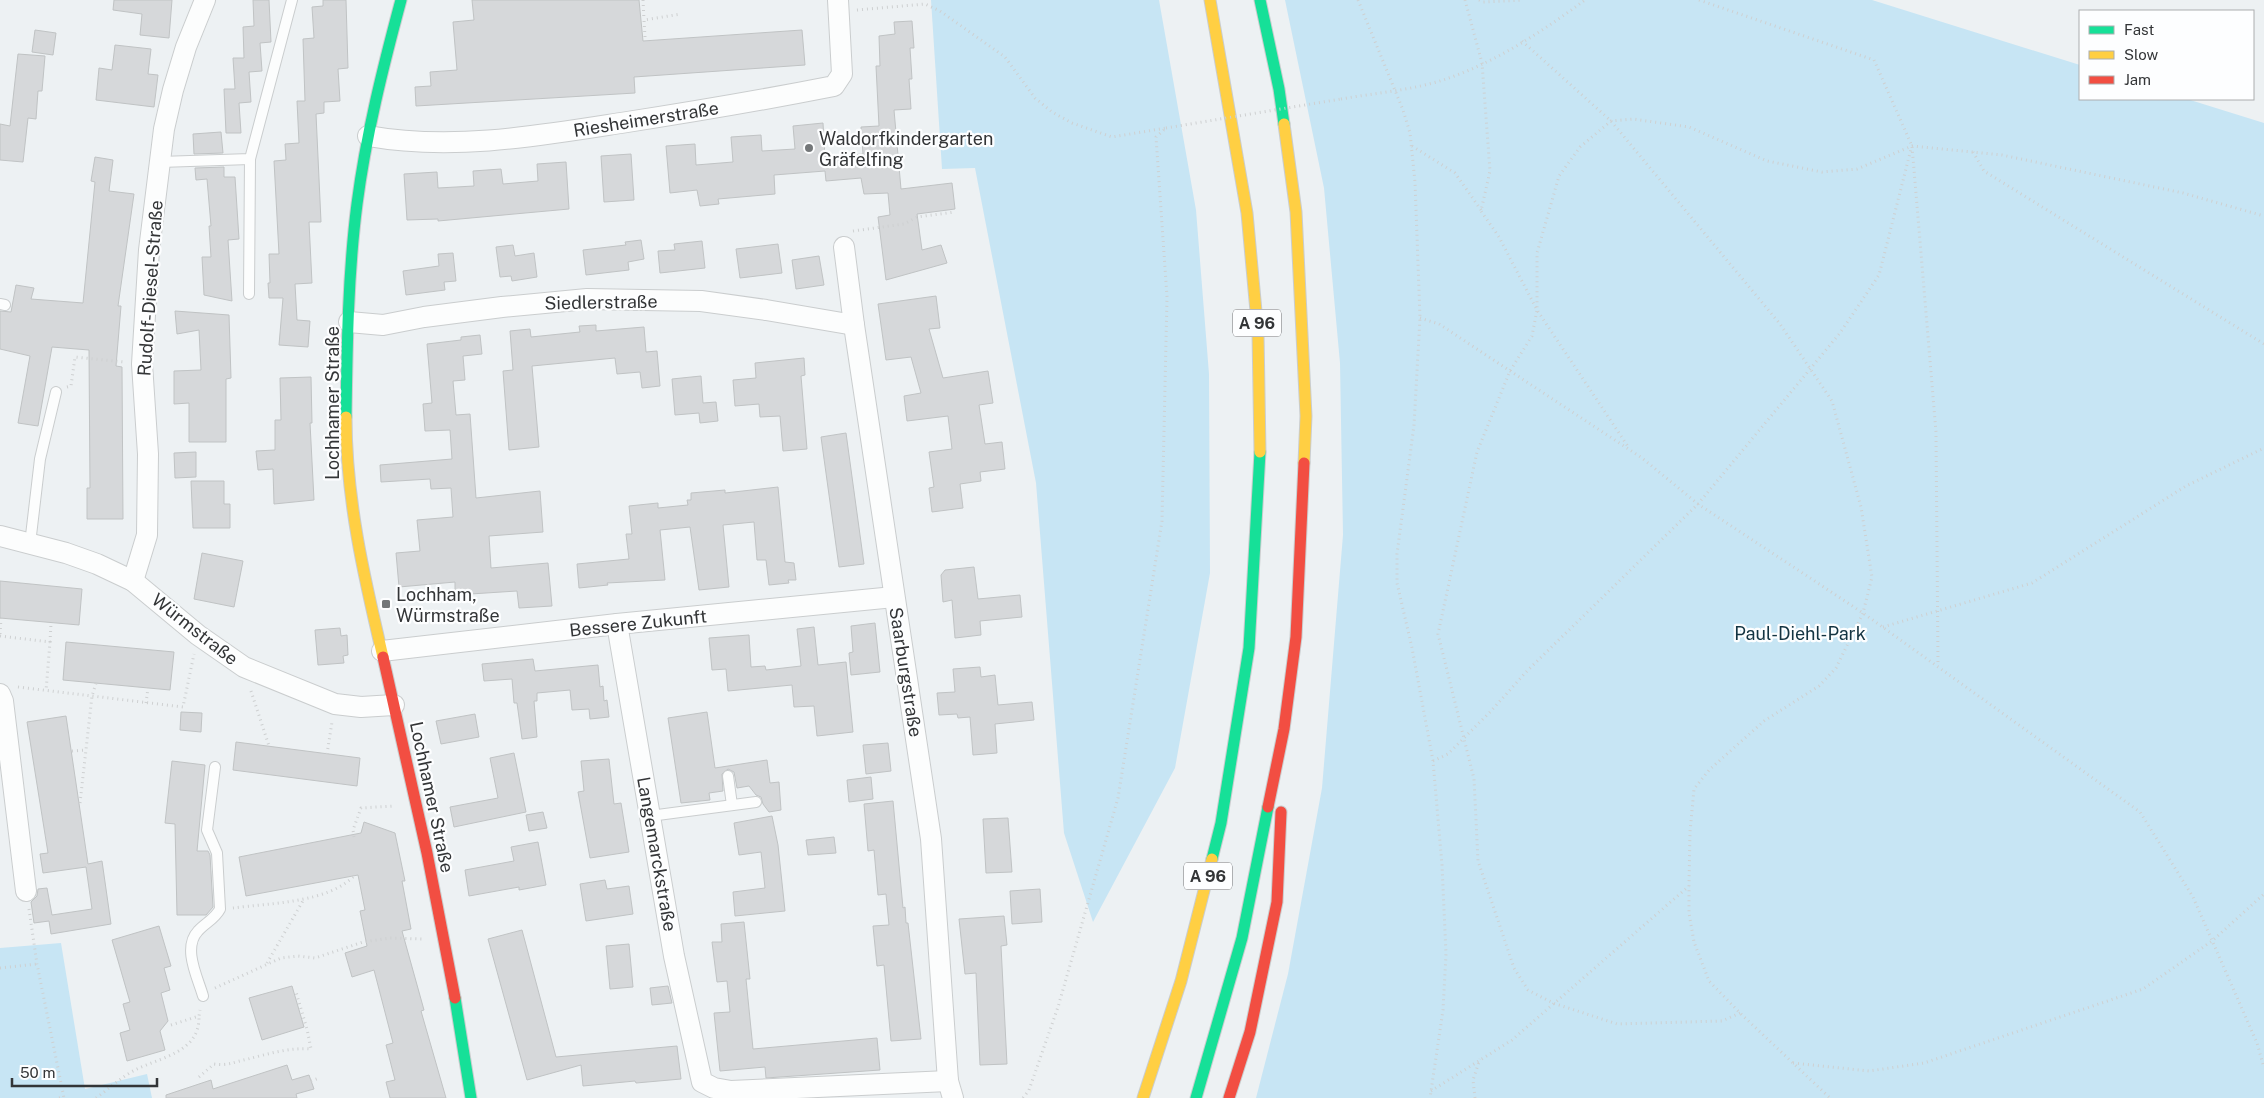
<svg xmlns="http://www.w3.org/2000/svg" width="2264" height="1098" font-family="'Public Sans',sans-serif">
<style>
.green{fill:#c7e5f4}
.building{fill:#d6d8da;stroke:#c0c3c4}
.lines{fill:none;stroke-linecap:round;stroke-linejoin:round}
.lane-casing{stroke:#cacdce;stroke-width:12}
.street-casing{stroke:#cacdce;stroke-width:22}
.fast-casing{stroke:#cacdce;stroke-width:13}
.slow-casing{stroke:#cacdce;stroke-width:13}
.jam-casing{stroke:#cacdce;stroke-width:13}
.path{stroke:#ced0d1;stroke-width:3;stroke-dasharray:1 4;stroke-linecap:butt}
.lane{stroke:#fcfdfd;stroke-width:10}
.street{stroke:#fcfdfd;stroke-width:20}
.fast{stroke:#16e098;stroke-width:11}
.slow{stroke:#ffcf43;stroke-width:11}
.jam{stroke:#f24e42;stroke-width:11}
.path-bridge{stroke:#ced0d1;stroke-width:3;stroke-dasharray:1 4;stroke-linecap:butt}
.poi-dot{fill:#747779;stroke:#fdfeff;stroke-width:2}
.labels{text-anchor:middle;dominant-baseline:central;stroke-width:4.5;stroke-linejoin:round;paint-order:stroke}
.shield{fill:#fdfeff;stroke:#707173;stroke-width:1}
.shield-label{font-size:16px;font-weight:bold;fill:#333537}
.street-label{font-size:18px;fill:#333537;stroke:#fdfeff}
.poi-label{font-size:18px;fill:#333537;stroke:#fdfeff;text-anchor:start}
.park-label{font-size:18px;fill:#133442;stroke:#fdfeff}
</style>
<rect width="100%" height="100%" fill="#edf1f3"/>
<g class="green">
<path d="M931,0H1159L1196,210L1209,374L1210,573L1175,768L1093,922L1064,833L1036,483L975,168L942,169Z"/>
<path d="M1285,0H1872L2080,65V99H2187L2264,123V1098H1256L1288,974L1322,788L1343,535L1340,363L1324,188Z"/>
<path d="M61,943L85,1089L147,1074L152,1098H0V948Z"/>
</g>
<g class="building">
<path d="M114,0H172L169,38L140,35L142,14L113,10Z"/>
<path d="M253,0H269L271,42L260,43L262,71L249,72L251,102L239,103L241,133H226L224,89H235L233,58H244L243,27L254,26Z"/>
<path d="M323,0H346L348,68L338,69L340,101L324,102V113L316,114L321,222H309L312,283L295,284L297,320L310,321L308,347L279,345L283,298H269L268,283H270L269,254H279L274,161L286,160L285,144L299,143L297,101H305L303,39L314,38L312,7L323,6Z"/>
<path d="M472,0H639L643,41L802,30L805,65L634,77L635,93L416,106L415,87L431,86L430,72L457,70L453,22L474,20Z"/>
<path d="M912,21L914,48H910L912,79H909L911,109L894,110L901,189L952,183L955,209L917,214L922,250L941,245L947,263L886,280L878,217L890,215L888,193L864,194L861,178L826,181L825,171L774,175L775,194L718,199L719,204L700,206L697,190L670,193L666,146L695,144L696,165L733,162L731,137L761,135L762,151L795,149L793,126L823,123L825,157L863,154L861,127L879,126L876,66H880L879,36L895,34L894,22Z"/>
<path d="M35,30L56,33L53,55L32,52Z"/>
<path d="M115,45L151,49L148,74L158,75L154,107L96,100L99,68L112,70Z"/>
<path d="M18,54L45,56L42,91H38L36,119L28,118L23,162L0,160V124L10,126Z"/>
<path d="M221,132L223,153L194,154L193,134Z"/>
<path d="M631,154L634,200L604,202L601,156Z"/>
<path d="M95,157L113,160L109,191L134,194L118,306H121L116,366L122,367L123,519H87V488H90L89,350L52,347L38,426L18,423L30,356L0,349V311L11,312L16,285L34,288L31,299L83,303L95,182L91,181Z"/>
<path d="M566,162L569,209L438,221V219L407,220L404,174L437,172L438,188L474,186L473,171L501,169L503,184L538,181L537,164Z"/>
<path d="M224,167V177H235L239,239L228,240L232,301L204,295L202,257H211L209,226H211L207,179L196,180L195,168Z"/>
<path d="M641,240L644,259L628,262L629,270L586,275L583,250L626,245L625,242Z"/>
<path d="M702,241L705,268L660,273L658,251L675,250L674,244Z"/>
<path d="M778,244L782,273L740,278L736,249Z"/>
<path d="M513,245L515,256L534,253L537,277L512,281L511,276L500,277L496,247Z"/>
<path d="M453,253L456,281L444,282L445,290L406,295L403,271L439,266L438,254Z"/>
<path d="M819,256L824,285L796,289L792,260Z"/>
<path d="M936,296L940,328L929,329L943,378L988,371L993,403L979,405L985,444L1002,442L1005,469L980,472L981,481L960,484L963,508L932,512L929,488L934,487L929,452L952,449L948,416L907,421L904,396L921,393L911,357L886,360L878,304Z"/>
<path d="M175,311L229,315L231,378L226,379V442H189V403L174,404V371L201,370L199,330L177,334Z"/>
<path d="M596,325V331L644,327L646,352L657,351L660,386L642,388L640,372L617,374L615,358L532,366L539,447L509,450L503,371L513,370L510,331L530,329L531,337L580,332L579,326Z"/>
<path d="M480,335L482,354L463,356L465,380L453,381L456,415L470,414L476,498L540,491L543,532L489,536L491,568L548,563L552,606L519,608L517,591L455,595V582L399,587L396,553L420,551L417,520L453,517L451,488L431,489L430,479L381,482L380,465L452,459L450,430L425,431L423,404L432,403L427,344L461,340V337Z"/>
<path d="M804,358L805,375L801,376L807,449L783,451L780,416L760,417L759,404L735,406L733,380L756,378L755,363Z"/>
<path d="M701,376L703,403L716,402L718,421L700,423L699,413L675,415L672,379Z"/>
<path d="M311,377L312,423H310L314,500L274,504L273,469L258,470L256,451L275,450V420H281L280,378Z"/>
<path d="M846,433L864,564L839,567L821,437Z"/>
<path d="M196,452V477L175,478L174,453Z"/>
<path d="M191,481H224V504H230V528H193Z"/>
<path d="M778,487L785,562L794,563L796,580H788L789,583L769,585L766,560H757L754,522L723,525L729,587L699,590L690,527L660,530L665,580L607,583L608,585L579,588L577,564L629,559L626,534H632L629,506L658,503V508L688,505L687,500H691V493L725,490V493Z"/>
<path d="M202,553L243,561L234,607L194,599Z"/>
<path d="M974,567L978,599L1020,595L1022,617L980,621L981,635L955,638L952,600L943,602L941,575L945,570Z"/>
<path d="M0,581L82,589L79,625L0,618Z"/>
<path d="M875,623L880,672L851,675L849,653L853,652L851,626Z"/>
<path d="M814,627L818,665L846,662L853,732L817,736L814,706L794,707L792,685L728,691L726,669L712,670L709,638L749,635L751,667L765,666L766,670L801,666L797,629Z"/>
<path d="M340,628L341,636L347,635L348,655L343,656L344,663L318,665L315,630Z"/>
<path d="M66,642L174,652L170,690L63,680Z"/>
<path d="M533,659L535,671L598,665L600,687L603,686L604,701L607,700L609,717L590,719L589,709L572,710L570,690L537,693V701H534L537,737L522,739L517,703H514L512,679L484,681L482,664Z"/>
<path d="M980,667L981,677L995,675L998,705L1032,702L1034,720L995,724L997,753L973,755L970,717L958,718L957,714L939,715L937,693L955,692L953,669Z"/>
<path d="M181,712L202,713L201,732L180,730Z"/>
<path d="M707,712L715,768L767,760L770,783L779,782L781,810L769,812L763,804L761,797L756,795L749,786L737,788L734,772L728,769L722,774L723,791L709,793L710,800L681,803L668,718Z"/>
<path d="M475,714L479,737L441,744L436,721Z"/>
<path d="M66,716L88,864L102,861L111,924L51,934L49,921L34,923L31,902L37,896L38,889L47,888L52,915L92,909L86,867L43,873L40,854L48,853L27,722Z"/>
<path d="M236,742L360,758L357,786L233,770Z"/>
<path d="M888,743L891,771L866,774L863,745Z"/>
<path d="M514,753L526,812L454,827L450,807L498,798L490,758Z"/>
<path d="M609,759L614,804L621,803L629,852L590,858L578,792L584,791L581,761Z"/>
<path d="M172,761L205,765L197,851H208L210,855L213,907L206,915H177L175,824L165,823Z"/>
<path d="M871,777L873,799L849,802L847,780Z"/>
<path d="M893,801L903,908L905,907L906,923H908L921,1039L891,1041L884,965L877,966L873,926L889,925L886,894L878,895L874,850L868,851L864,804Z"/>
<path d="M543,812L547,828L529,831L526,815Z"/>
<path d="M772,816L778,845L785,911L735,916L733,892L765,888L761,852L739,855L734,823Z"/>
<path d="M1008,818L1012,872L986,873L983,819Z"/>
<path d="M364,822L395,833L405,881H402L411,929L402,931L424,1010L421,1011L446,1098H390L386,1082L395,1080L386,1045L393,1043L374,970L352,977L345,953L367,946L360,911L365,910L358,875L246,896L239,857L361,833Z"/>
<path d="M834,837L836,853L808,855L806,840Z"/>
<path d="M538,842L546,885L519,890V887L469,896L465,870L514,861L511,847Z"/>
<path d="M605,880L607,889L629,886L633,914L586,921L580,884Z"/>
<path d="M1040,889L1042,922L1012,924L1010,891Z"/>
<path d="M1004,916L1007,945L1001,946L1007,1064L980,1065L976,973L965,974L959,919Z"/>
<path d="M744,922L750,979H746L753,1049L877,1038L880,1070L766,1078L765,1067L720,1071L714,1013L730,1012L727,981L717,982L712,942H722L721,924Z"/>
<path d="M159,926L171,966L164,968L170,990L161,993L168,1021L160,1031L165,1050L127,1061L120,1033L130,1030L123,1004L130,1002L112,940Z"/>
<path d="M522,930L556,1057L677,1046L681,1079L636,1083L635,1081L583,1086L581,1065L527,1080L488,939Z"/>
<path d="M629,944L633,987L610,989L606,946Z"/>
<path d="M292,986L304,1027L262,1040L249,998Z"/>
<path d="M668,986L672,1003L652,1005L650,988Z"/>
<path d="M287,1065L292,1080L309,1075L314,1089L296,1094L297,1098H166V1095L211,1080L213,1089Z"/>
</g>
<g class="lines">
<g class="lane-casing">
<g id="lane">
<path d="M160,162L250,159L292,0"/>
<path d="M249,294L250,159"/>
<path d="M0,304L5,305"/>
<path d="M30,544L40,459L56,392"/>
<path d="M728,776L732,805"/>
<path d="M650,816L756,802"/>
<path d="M203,996C198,978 182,948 198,931C205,923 215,919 220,909L217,853L207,830L215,767"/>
</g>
</g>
<g class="street-casing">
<g id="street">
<path d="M368,136C452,151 538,136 621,123C692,112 763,100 834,86L842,74L838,0"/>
<path d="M844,247L854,325L931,839L948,1081L953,1098"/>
<path d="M349,322L383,325L424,317L502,307L587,299L701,301L766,310L854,325"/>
<path d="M0,536L66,553L97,564L133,581L198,635L244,667L335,704L361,707L394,705"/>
<path d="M133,581L147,535L148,454L142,364L149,250L164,129L173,90L186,47L205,0"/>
<path d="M617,624L674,956L702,1082L714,1088L731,1091L948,1081"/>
<path d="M382,651L617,624L894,597"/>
<path d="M0,694L3,701L26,891"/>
</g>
</g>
<g class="fast-casing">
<g id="fast">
<path d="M1260,0L1279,89L1284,124"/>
<path d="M346,417C347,346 348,274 357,204C366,135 383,67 401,0"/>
<path d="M1212,859L1221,823L1249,648L1260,452"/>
<path d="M455,998L471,1098"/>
<path d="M1196,1098L1242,938L1268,807"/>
</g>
</g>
<g class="slow-casing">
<g id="slow">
<path d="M1210,0L1247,213L1258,333L1260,452"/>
<path d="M1284,124L1296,212L1306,416L1304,463"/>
<path d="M346,417C346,499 364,577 383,657"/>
<path d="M1143,1098L1181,981L1212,859"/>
</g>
</g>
<g class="jam-casing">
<g id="jam">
<path d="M383,657L427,853L455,998"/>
<path d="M1268,807L1284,729L1296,637L1304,463"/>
<path d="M1229,1098L1250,1032L1277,902L1281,812"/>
</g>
</g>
<g class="path">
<path d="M643,0L644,20"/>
<path d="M1358,0L1403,110L1410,133L1415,182L1420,318L1414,425L1397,554V583L1412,648L1433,761L1442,865L1446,954L1443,1010L1430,1098"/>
<path d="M1465,0L1482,63L1490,171L1481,211L1499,237L1537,310L1629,448"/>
<path d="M1479,0L1483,2L1523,0"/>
<path d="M1699,0L1874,60L1912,146L1936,432L1938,666"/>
<path d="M857,10L925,4L940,11L1005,57L1035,98L1052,112L1072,123L1112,137L1166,128"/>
<path d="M645,37L644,20L681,14"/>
<path d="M1522,41L1611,121L1780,324L1832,401L1861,507L1872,577L1863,613L1836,668L1819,686L1764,721L1709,770L1694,789L1690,832L1689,885V913L1694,942L1709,981L1740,1013L1830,1098"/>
<path d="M1341,99C1375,93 1414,90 1446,79C1496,62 1543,31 1585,0"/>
<path d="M1412,146L1455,173L1481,210"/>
<path d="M1973,152L1984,171L2264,344"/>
<path d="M853,231L904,224L917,217L955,212"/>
<path d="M1420,318L1439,324L1642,458L1698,504L1863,613L2140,812L2193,897L2257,1043L2264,1068"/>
<path d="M67,387L71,386L75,357L124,362"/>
<path d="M1883,627L2032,583L2186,486L2264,448"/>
<path d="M0,634L1,618"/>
<path d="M0,636L50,642L46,691"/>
<path d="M50,642L51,623"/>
<path d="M18,687L183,707L194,654"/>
<path d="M251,691L269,746"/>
<path d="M146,703L148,688"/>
<path d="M72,751L86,750"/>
<path d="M327,754L332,722"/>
<path d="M1433,761L1448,754L1491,711L1527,671L1698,504L1840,333L1879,275L1911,149"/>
<path d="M80,803L92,696L96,683"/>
<path d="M354,837L353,830L361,808L394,806"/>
<path d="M233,908C270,903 329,903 355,875"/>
<path d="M29,909L37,964L64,1098"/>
<path d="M267,963L304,899"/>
<path d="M0,968L37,964"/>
<path d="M215,988L281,958L298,956L315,958L363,942L390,938L422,939"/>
<path d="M1740,1013L1722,1021L1617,1024L1553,1003L1528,990L1514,968L1478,861L1474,779L1438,634L1477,452L1510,371L1532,336L1537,310V253L1559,176L1580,147L1611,121L1633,119L1689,127L1767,161L1822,172L1857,169L1912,146L2002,155L2183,193L2264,216"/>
<path d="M171,1025L199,1016L200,1010"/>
<path d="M1793,1063L1869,1071L1924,1063L2143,989L2212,941L2264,894"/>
<path d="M199,1077L214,1064C229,1066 233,1062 248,1059C267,1054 292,1047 311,1049L307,1029L296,992"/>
<path d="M311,1081L319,1078"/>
<path d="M1431,1091L1512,1040L1689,886"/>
<path d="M59,1098L64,1097"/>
<path d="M96,1098C109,1089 122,1076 137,1069C162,1057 200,1052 199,1016"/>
<path d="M1023,1098L1029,1090L1058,1007L1118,798L1162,521L1167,297L1156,137L1166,128"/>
<path d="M1475,1098L1473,1080L1480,1059"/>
</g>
<use href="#lane" class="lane"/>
<use href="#street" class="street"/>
<use href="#fast" class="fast"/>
<use href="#slow" class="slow"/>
<use href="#jam" class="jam"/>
<path class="path-bridge" d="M1166,128L1341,99"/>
</g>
<g class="poi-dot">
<circle cx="809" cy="148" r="5"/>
<rect x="381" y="599" width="10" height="10" rx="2.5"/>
</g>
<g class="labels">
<g class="shield">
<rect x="1233" y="309.5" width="48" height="27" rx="4"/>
<rect x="1184" y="862.5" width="48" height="27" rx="4"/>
</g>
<g class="shield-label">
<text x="1257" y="323">A 96</text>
<text x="1208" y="876">A 96</text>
</g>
<g class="street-label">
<text transform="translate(646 119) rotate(-9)">Riesheimerstraße</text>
<text transform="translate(150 288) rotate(-86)">Rudolf-Diesel-Straße</text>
<text transform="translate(601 302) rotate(-1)">Siedlerstraße</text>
<text transform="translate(332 403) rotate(-90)">Lochhamer Straße</text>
<text transform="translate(638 623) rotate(-6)">Bessere Zukunft</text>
<text transform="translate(195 629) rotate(38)">Würmstraße</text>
<text transform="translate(906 672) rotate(81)">Saarburgstraße</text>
<text transform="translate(432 797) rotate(78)">Lochhamer Straße</text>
<text transform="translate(657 854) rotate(80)">Langemarckstraße</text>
</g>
<g class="poi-label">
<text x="819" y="138">Waldorfkindergarten<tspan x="819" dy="21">Gräfelfing</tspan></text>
<text x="396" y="594">Lochham,<tspan x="396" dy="21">Würmstraße</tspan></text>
</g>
<g class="park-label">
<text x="1800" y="633">Paul-Diehl-Park</text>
</g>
</g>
<rect x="2079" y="10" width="175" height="90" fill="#fdfeff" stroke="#acaeaf"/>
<rect x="2089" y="26" width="25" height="8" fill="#16e098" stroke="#acaeaf"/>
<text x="2124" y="35" font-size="15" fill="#333537">Fast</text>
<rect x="2089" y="51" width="25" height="8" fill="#ffcf43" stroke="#acaeaf"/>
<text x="2124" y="60" font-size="15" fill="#333537">Slow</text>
<rect x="2089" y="76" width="25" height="8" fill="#f24e42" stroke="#acaeaf"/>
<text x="2124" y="85" font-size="15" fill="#333537">Jam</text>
<path d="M12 1078v8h145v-8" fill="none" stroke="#333537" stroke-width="2.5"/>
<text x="20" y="1078" font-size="15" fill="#333537" stroke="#fdfeff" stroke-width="4" paint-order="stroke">50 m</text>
</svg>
